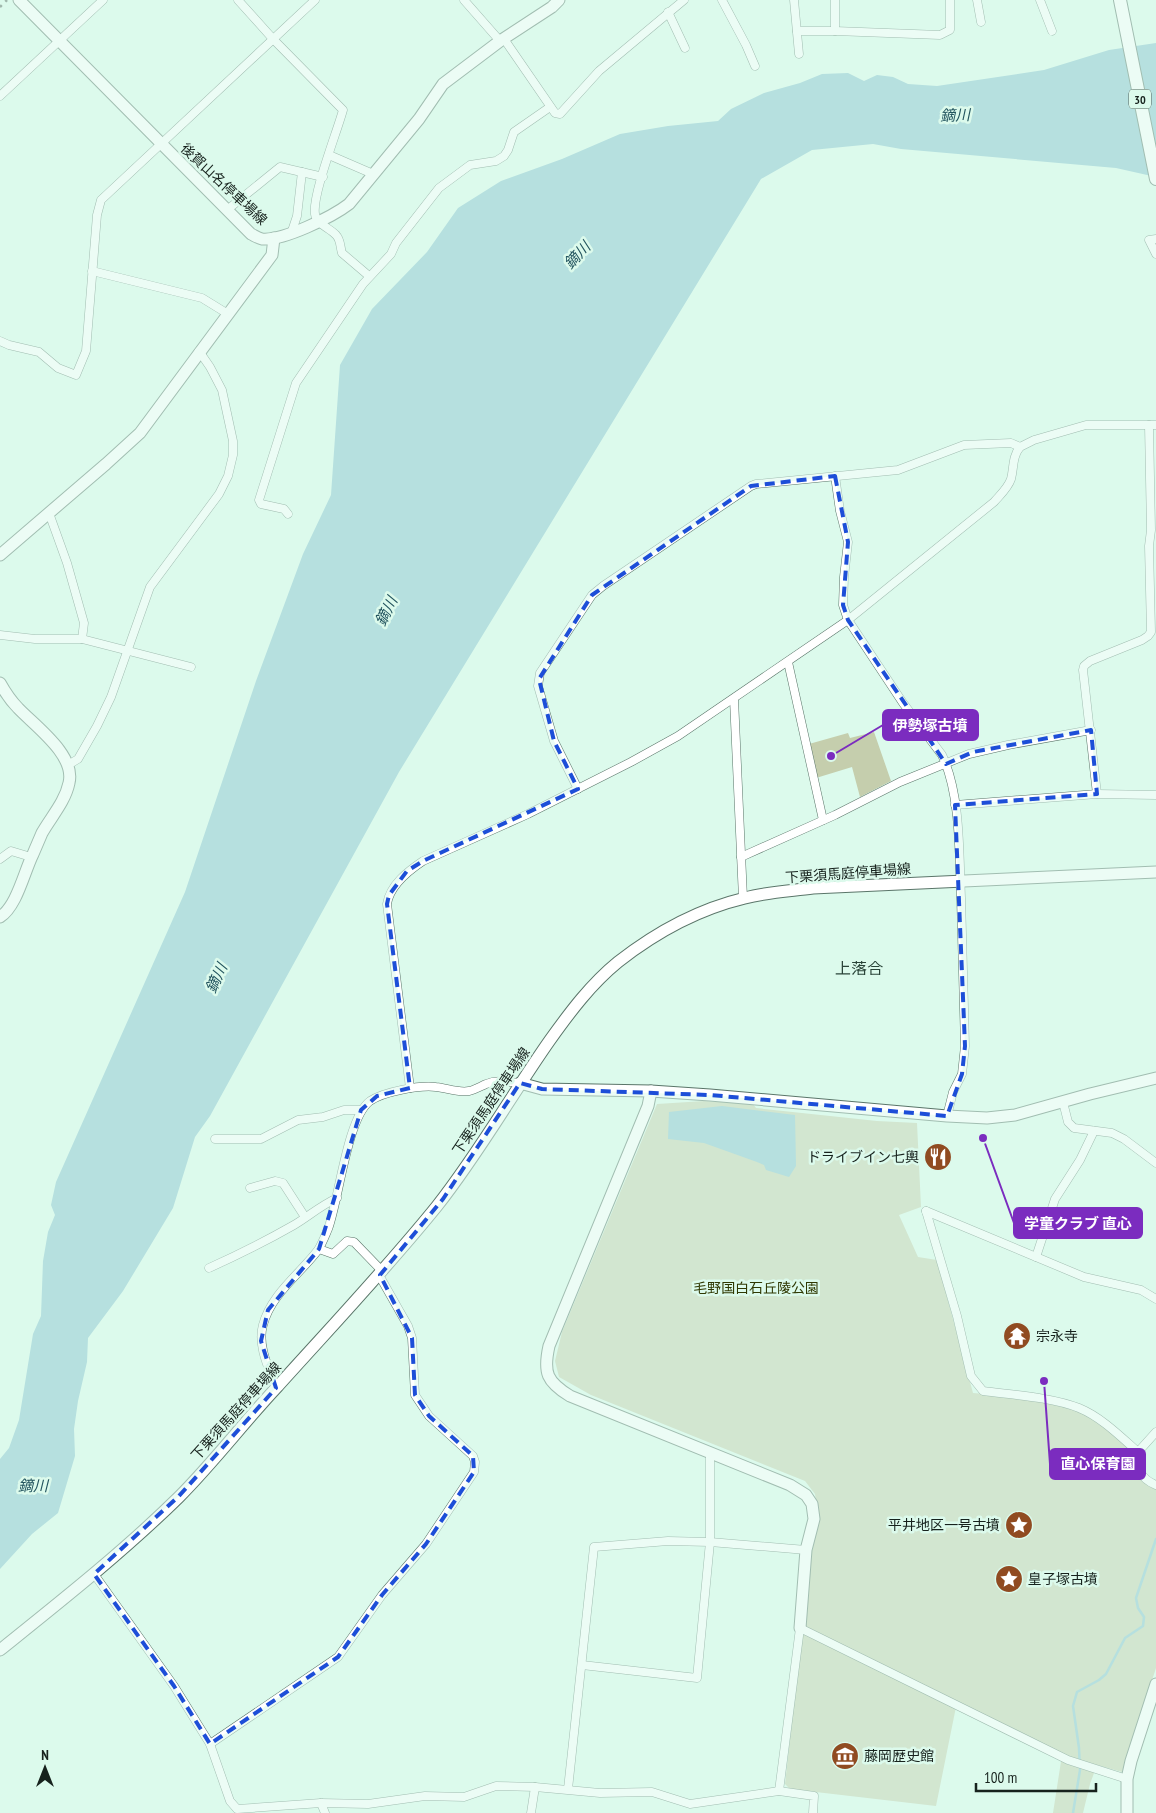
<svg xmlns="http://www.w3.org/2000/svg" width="1156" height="1813" font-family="'PT Sans Narrow','Noto Sans JP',sans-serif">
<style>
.green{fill:#c5cead}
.water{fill:#87c1ce}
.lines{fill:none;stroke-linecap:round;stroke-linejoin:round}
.stream{stroke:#87c1ce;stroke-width:2.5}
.street-casing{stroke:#5a7569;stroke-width:9}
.secondary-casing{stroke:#5a7569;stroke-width:13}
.primary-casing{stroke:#5a7569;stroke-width:14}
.street{stroke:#fff;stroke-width:8}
.secondary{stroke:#fff;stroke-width:11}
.primary{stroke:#fff;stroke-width:12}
.rail{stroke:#55665e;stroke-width:2.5;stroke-dasharray:2.5 5;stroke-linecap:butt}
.marked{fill:none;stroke:#1d4ed8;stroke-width:4;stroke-dasharray:10 6;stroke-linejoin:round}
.labels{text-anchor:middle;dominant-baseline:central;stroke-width:5;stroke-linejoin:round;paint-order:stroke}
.shield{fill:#dcfaec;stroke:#52635b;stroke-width:1}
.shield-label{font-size:12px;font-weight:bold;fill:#17221d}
.street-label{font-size:14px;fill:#17221d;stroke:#dcfaec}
.poi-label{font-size:14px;fill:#17221d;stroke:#dcfaec;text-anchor:start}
.park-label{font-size:14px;fill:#2f3802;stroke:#dcfaec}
.water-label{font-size:15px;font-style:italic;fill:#22545e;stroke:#dcfaec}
.quarter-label{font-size:16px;fill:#2a4439;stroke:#dcfaec}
.leader{fill:none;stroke:#7b2cbf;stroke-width:2}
.callout-dot{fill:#7b2cbf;stroke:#dcfaec;stroke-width:2}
.callout{fill:#7b2cbf;stroke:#7b2cbf;stroke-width:2}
.callout-label{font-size:15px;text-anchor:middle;font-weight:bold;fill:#fff}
</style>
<rect width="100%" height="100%" fill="#dcfaec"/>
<g class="green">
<path d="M874,732L891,781L860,797L852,767L816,778L809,744L848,733L850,738Z"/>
<path d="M704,1101L753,1104L756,1108L877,1121L917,1123L921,1207L899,1215L918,1257L937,1260L973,1393L1011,1396L1079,1410L1102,1424L1135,1452C1133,1472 1142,1477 1156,1488V1668L1122,1772L1097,1765L1090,1784L1083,1813H1053L1062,1755L957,1702L936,1806L790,1789L785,1784L801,1639L810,1563L818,1516L815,1494L805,1481L591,1395L559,1377L555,1361L562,1332L657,1104Z"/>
</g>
<g class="water">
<path d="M1156,43V177L1116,168L901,149L873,144L812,150L761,179L399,772L210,1116L195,1137L173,1208L123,1291L88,1338L87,1362L78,1401L74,1429L75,1456L58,1513L32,1534L0,1569V1459L9,1448L19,1420L33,1334L41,1316L43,1261L48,1232L55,1215L51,1205L56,1182L185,892L256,681L303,554L331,495L340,365L372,309L427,252L458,208L501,181L562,159L620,134L668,126L718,121L731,109L764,93L800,83L822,74L848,73L864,81L877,75L893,77L908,84L937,86L1044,70L1109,50Z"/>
<path d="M722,1106L795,1115L796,1166L789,1177L766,1170L764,1165L757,1162L704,1143L668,1139L669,1112Z"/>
</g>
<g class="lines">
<path class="stream" d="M1073,1813L1080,1770L1079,1748L1073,1706L1077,1692L1099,1680L1106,1674L1125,1638L1143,1626L1144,1617L1138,1608L1136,1598L1156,1539"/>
<g class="street-casing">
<g id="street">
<path d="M238,0L273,39L343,110C337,132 312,195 315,214C316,224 330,228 336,235C341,240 340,247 342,253L369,276"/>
<path d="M464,0L500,41"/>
<path d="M722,0L746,45L755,66"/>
<path d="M794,0L799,54"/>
<path d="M835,0V31"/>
<path d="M977,0L981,22"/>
<path d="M1040,0L1052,31"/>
<path d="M668,12L685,48"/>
<path d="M797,31H835L940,35L950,30V0"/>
<path d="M504,39L555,113L560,114L599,71L684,0"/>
<path d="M0,96L103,0"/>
<path d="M329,155L373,174"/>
<path d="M227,210L280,167L323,177"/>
<path d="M292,231L297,216L302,172"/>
<path d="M1156,239L1149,240L1156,254"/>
<path d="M92,271L202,298L228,314"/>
<path d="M0,341L9,345L39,352L58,368L76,375L86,351L97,215L101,200L315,0"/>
<path d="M835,476L840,511L848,542L844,577L843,605L848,620L903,703L942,755C961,795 959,854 961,898C962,947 964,996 965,1046L962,1074L953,1092L947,1116"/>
<path d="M49,513L67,563L84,623L82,639"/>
<path d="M288,514L284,509L261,504L259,500L296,383L363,284L391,254L396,243L439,188L470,165L496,161L504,156L508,150L514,132L550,107"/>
<path d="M0,635L35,639H82L191,667"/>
<path d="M788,662L823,820"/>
<path d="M734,699L743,898"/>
<path d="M68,765L78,759L97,726L111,697L150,587L219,494L228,476L233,455V441L222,390L210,367L199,351"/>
<path d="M578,789L554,741L538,686L540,673L592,595L603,586L751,486L756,484L898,470L964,445L1011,443L1020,447"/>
<path d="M1097,794L1083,670L1084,666L1090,661L1142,640L1148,636L1151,632L1149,546L1151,530L1149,425"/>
<path d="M955,805L1097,794L1156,795"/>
<path d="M741,857L835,815L900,782L969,754L1008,745L1091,730"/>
<path d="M0,859L11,851L31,857"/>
<path d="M410,1088L387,904C390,885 408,871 423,861L528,814L631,762L678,736L848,620L994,502C1000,495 1008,488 1011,479C1014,468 1012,457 1020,447L1034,440L1086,425H1156"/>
<path d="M1063,1102L1068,1122L1074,1128L1112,1133L1124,1139L1156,1163"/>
<path d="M215,1139H261L298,1120L323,1117L344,1110H361"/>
<path d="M250,1188L275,1181L283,1183L305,1217"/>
<path d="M926,1211L957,1316L971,1376L983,1391C1013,1395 1051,1397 1079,1408C1101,1417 1120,1436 1138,1452"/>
<path d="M926,1211L1084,1277L1141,1290L1156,1299"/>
<path d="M319,1249L333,1254L347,1241L354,1242L383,1272"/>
<path d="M1036,1257L1055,1199L1080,1160L1094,1131"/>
<path d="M209,1268C238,1255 266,1241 294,1225C309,1216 320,1206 337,1198"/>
<path d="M276,1388C269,1369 257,1345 263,1325C271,1294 299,1275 318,1250C322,1244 325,1236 328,1229C339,1200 347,1118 370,1101C383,1092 419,1085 436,1087C447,1088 458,1093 469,1091C475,1090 481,1086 486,1084C497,1079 508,1082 520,1083"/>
<path d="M1156,1432L1138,1452C1138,1469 1139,1478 1156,1485"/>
<path d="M94,1574L174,1686L210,1744L230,1801L237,1809L321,1803L368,1804L425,1796L464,1797L496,1786L535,1787L600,1793L652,1792L690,1804L779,1791L814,1796L813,1813"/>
<path d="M582,1665L697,1678L710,1542V1452"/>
<path d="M210,1744L338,1657L382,1595L426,1544L474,1472L475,1462L473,1456L429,1416L415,1395L412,1338L408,1326L379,1275"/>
<path d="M568,1789L594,1547L668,1541L710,1542L806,1550"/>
<path d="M779,1791L800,1628L1068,1760L1127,1779"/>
<path d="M321,1803L325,1813"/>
<path d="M531,1813L535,1787"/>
</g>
</g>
<g class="secondary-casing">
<g id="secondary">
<path d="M19,0L251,234C255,236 258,238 262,239C283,241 332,217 349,204L419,119L443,84L500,41L552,7L559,0"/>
<path d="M0,555L106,464L140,433L272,255L274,238"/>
<path d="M0,683C5,692 11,701 18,708C35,726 76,755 69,783C65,802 51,817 42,833C39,840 36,847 33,854C24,872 17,906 0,917"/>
<path d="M520,1083L542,1089L651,1091L710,1095L947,1116L987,1118L1015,1115L1090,1094L1156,1078"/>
<path d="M651,1091L648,1106L549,1346C543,1373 547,1382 570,1396L790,1485L806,1495L812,1504L814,1519L806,1550L800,1628"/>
<path d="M0,1650C61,1601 123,1552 179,1497C214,1462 244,1422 278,1386C332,1326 387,1268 437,1206C479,1153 512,1094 550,1040C570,1012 591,984 618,962C655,933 699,909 745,898C767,892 790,891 813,888L1156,872"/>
<path d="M1127,1813V1779L1131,1761L1156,1684"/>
</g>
</g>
<g class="primary-casing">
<path id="primary" d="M1120,0L1156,179"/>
</g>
<use href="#street" class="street"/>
<use href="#secondary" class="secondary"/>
<use href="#primary" class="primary"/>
<path class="rail" d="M0,7L7,0"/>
</g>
<path d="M0 0H1156V1813H0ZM835,476L848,542L843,605L848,620L946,764L973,752L1091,730L1097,794L955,805L965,1046L962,1074L947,1116L710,1095L542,1089L520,1083L443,1199L380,1275L412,1338L415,1395L429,1416L473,1456L474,1472L426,1544L382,1595L338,1657L210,1744L174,1686L94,1574L179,1496L276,1388L261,1341L268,1310L319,1249L361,1110L377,1096L410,1088L387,904L389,895L407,871L423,861L578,789L554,741L539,679L592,595L751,486Z" fill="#dcfaec" fill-opacity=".55" fill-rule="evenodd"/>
<path class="marked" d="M835,476L848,542L843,605L848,620L946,764L973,752L1091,730L1097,794L955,805L965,1046L962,1074L947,1116L710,1095L542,1089L520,1083L443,1199L380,1275L412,1338L415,1395L429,1416L473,1456L474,1472L426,1544L382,1595L338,1657L210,1744L174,1686L94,1574L179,1496L276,1388L261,1341L268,1310L319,1249L361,1110L377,1096L410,1088L387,904L389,895L407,871L423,861L578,789L554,741L539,679L592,595L751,486Z"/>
<defs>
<g id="restaurant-disc" transform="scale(1.4375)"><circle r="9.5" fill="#904b21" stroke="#dcfaec"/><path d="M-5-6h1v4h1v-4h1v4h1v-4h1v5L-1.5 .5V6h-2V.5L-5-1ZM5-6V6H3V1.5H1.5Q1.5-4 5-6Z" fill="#fff"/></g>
<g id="temple-disc" transform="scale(1.4375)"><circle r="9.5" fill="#904b21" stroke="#dcfaec"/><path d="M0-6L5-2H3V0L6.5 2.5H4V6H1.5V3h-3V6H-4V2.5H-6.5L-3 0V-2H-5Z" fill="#fff"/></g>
<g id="sight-disc" transform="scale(1.4375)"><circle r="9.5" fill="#904b21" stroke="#dcfaec"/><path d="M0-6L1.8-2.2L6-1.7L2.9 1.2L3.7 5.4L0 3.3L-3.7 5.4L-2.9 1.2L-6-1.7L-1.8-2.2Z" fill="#fff"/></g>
<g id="museum-disc" transform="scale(1.4375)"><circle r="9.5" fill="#904b21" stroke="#dcfaec"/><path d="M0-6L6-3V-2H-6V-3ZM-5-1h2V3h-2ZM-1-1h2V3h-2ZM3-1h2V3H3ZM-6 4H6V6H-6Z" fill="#fff"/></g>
</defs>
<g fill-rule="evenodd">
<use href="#restaurant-disc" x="938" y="1157"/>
<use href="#temple-disc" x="1017" y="1336"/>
<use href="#sight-disc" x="1019" y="1525"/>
<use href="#sight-disc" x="1009" y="1579"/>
<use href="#museum-disc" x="845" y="1756"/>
</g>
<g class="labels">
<rect class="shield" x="1129" y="89.5" width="22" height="19" rx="4"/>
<g class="shield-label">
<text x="1140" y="99">30</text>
</g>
<g class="street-label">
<text transform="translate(224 184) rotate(43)">後賀山名停車場線</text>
<text transform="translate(848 873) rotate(-4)">下栗須馬庭停車場線</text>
<text transform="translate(491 1101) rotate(-56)">下栗須馬庭停車場線</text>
<text transform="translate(236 1411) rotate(-48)">下栗須馬庭停車場線</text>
</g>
<g class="poi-label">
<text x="919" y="1157" text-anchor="end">ドライブイン七輿</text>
<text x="1036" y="1336">宗永寺</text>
<text x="1000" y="1525" text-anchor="end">平井地区一号古墳</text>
<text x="1028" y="1579">皇子塚古墳</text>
<text x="864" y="1756">藤岡歴史館</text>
</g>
<g class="park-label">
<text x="756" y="1288">毛野国白石丘陵公園</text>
</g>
<g class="water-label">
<text transform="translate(955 115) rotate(-2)">鏑川</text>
<text transform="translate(577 255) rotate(-47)">鏑川</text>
<text transform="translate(386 611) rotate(-64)">鏑川</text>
<text transform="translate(216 978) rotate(-65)">鏑川</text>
<text x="33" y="1485">鏑川</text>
</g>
<g class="quarter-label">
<text x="859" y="968">上落合</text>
</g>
</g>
<path class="leader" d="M831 756L883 725M983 1138L1014 1223M1044 1381L1050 1464"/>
<g class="callout-dot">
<circle cx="831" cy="756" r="5"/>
<circle cx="983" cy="1138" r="5"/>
<circle cx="1044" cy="1381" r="5"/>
</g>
<g class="callout">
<rect x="883" y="710" width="95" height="30" rx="5"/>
<rect x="1014" y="1208" width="128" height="30" rx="5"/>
<rect x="1050" y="1449" width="95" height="30" rx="5"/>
</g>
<g class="callout-label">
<text x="930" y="731">伊勢塚古墳</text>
<text x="1078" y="1229">学童クラブ 直心</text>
<text x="1098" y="1469">直心保育園</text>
</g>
<g transform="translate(45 1768)" stroke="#dcfaec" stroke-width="4" paint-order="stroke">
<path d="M0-4L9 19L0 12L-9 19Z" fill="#17221d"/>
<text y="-8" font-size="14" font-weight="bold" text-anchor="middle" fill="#17221d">N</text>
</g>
<path d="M976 1783v8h120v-8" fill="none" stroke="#17221d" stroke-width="2.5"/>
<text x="984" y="1783" font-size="15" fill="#17221d" stroke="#dcfaec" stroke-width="4" paint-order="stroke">100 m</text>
</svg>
